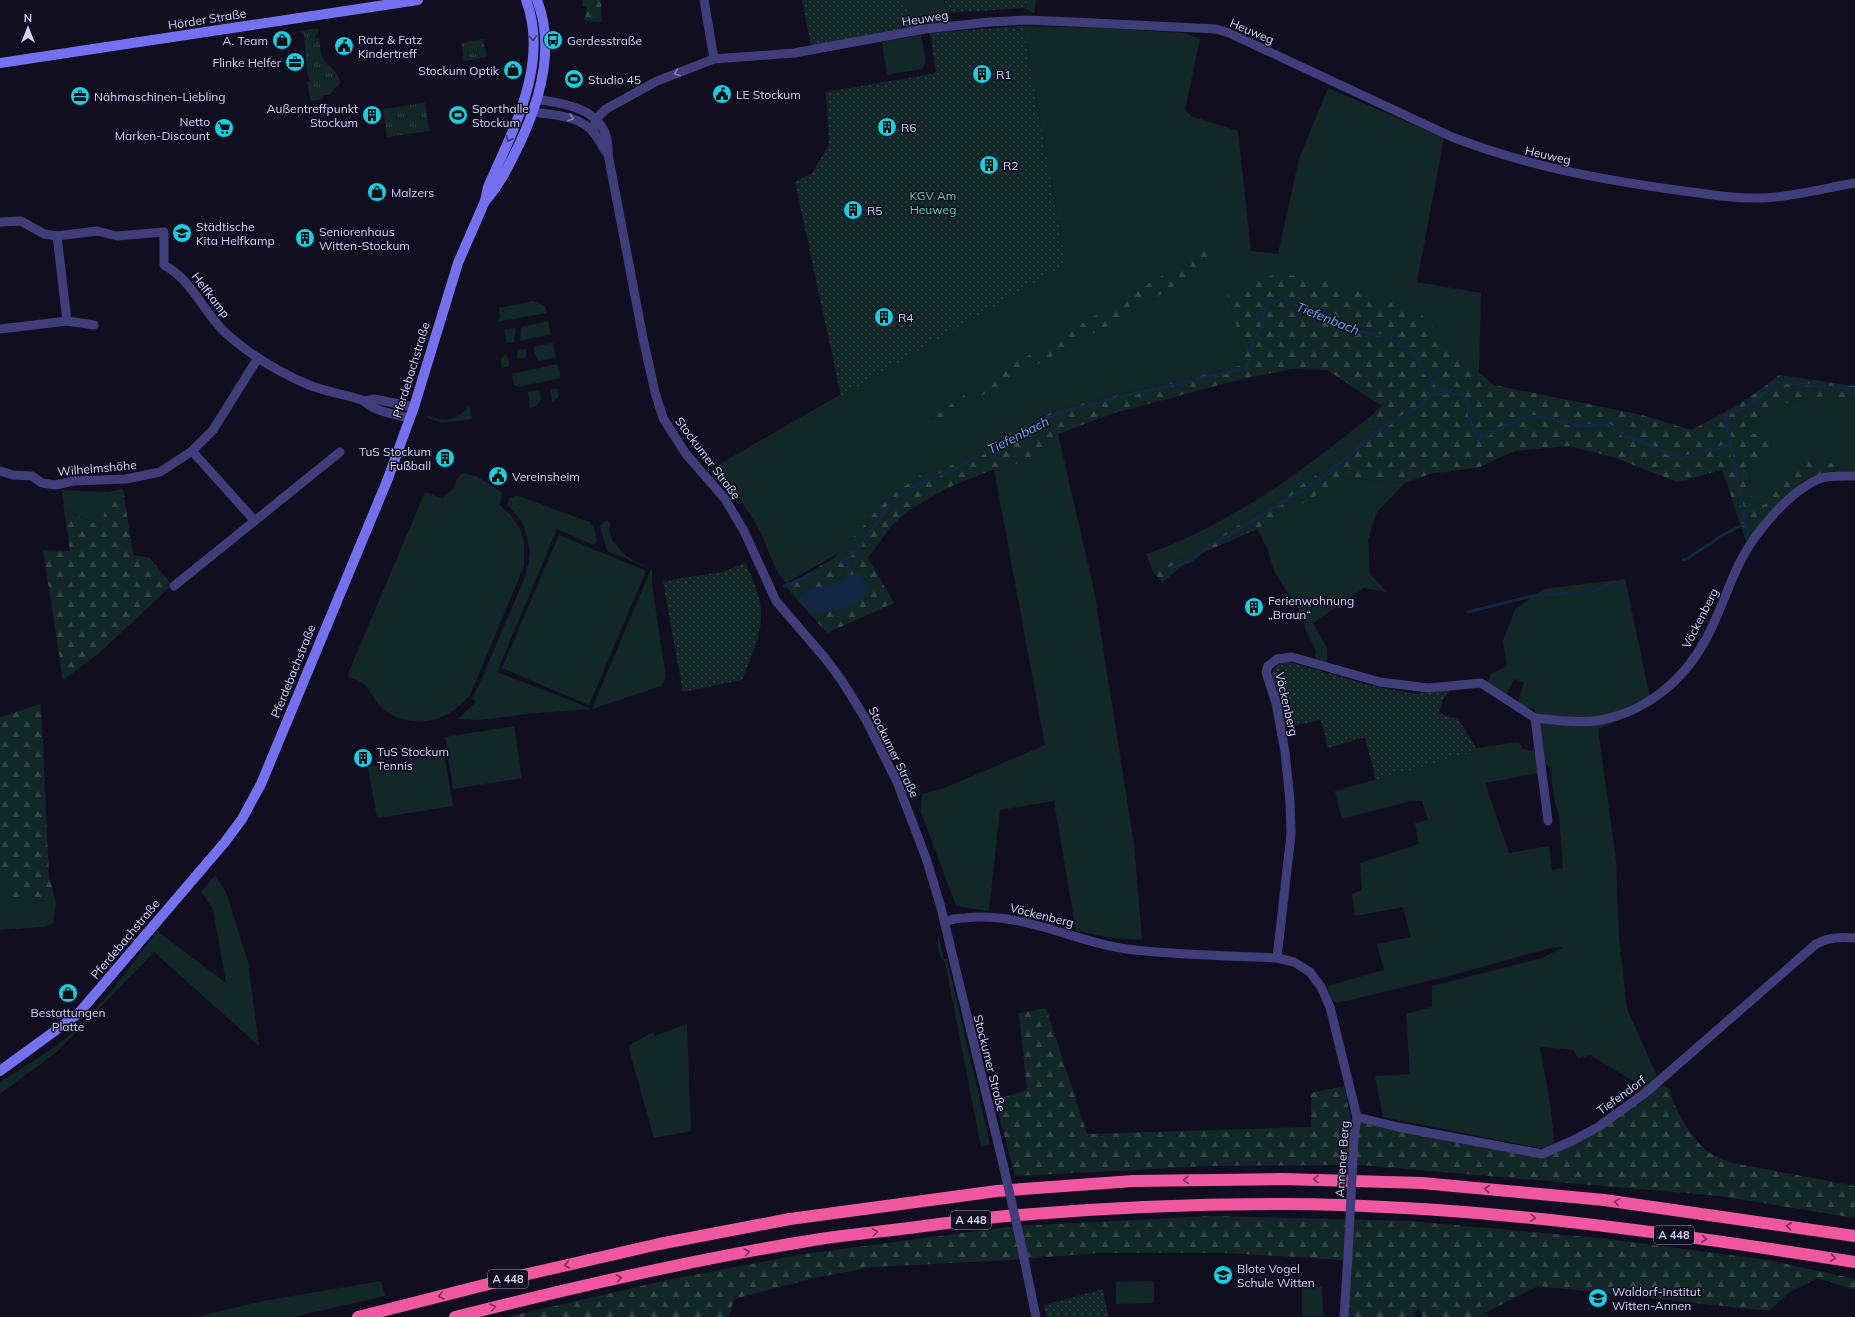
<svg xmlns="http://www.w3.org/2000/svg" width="1855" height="1317" font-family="Mulish,sans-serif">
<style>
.grass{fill:#122827;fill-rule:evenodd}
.forest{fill:url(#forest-firs)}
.park{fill:url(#park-tufts)}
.garden{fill:url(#garden-dots)}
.water{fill:#132744}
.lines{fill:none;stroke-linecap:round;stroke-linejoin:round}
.stream{stroke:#132744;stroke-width:3}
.minor{stroke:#403e7a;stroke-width:9}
.secondary{stroke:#7471f1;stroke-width:10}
.motorway{stroke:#ef58a1;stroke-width:12}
.minor-bridge{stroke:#403e7a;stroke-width:9}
.oneway{stroke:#393673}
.oneway2{stroke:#8480b4}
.oneway3{stroke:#75305a}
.labels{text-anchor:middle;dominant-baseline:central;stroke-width:3;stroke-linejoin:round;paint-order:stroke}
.shield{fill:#110f1f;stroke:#9b97b9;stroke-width:1}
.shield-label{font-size:11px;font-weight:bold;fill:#d6d1fb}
.street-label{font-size:12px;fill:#d6d1fb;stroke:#110f1f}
.poi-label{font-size:12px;fill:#d6d1fb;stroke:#110f1f;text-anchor:start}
.park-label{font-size:12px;fill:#65d3b7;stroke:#110f1f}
.water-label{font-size:13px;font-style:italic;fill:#69b3f1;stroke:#110f1f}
</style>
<defs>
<pattern id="forest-firs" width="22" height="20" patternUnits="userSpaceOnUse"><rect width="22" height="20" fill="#122827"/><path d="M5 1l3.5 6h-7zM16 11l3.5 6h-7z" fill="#344647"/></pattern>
<pattern id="park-tufts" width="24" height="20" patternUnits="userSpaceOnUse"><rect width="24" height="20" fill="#122827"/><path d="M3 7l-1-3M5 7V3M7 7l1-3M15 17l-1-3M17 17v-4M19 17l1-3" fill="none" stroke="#344647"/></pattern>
<pattern id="garden-dots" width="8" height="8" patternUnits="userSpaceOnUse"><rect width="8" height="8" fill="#122827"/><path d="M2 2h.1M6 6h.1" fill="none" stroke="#344647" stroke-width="1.8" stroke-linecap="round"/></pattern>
</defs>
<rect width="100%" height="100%" fill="#110f1f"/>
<g class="grass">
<path d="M897,0H944L949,22L904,28Z"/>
<path d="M1027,0H1036L1034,14L1025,8Z"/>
<path d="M1023,26L1101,28L1185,33L1200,39L1185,110L1191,116L1238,131L1251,251L1278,254L1299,159L1328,88L1444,138L1417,282L1481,293L1479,372L1466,362L1227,292L1246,360L1243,365L1059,409L1040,417L942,470H928L883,501L867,522L840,552L786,583C773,569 769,550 761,533C748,509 732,489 713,468L1066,264ZM1225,250L1214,262L1137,309L940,419L926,422L975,387Z"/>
<path d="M921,35L926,62L922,69L887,75L882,42Z"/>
<path d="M533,301L545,306L547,313L496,322L500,318L499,308Z"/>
<path d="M548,321L551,334L520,341L521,327Z"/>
<path d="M516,328L514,342L507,343L504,330Z"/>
<path d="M553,343L556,357L538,361L533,347Z"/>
<path d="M526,349V357L519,359L517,357L518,350Z"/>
<path d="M506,355L509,360V366L502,368L501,359L503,356Z"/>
<path d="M557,364L560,373V378L519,387L514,385L512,374Z"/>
<path d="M557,388L559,396L552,403L550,390Z"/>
<path d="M539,390C542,400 541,405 530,408L528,392Z"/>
<path d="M1826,396L1855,399V479L1840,478L1834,470L1835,465L1788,469L1765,505L1752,501L1749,472L1770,454L1771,438L1747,432L1767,407L1805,399Z"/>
<path d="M469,406L472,419L442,423L427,417L429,416C445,423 458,420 469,406Z"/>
<path d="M1373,414L1370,439L1280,499L1188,556L1152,570L1146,554C1231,525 1304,470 1373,414Z"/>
<path d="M1058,434L1094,590L1134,844L1142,940L1108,937L1076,931L1054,801L1000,810L989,911L956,906L921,812L922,794L942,789L1045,745L994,469L1030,461Z"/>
<path d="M462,473L476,476L501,492L502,497L499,505L510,514L520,529L524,542V566L470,695C450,720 416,731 387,712C377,706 373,695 366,686C361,681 353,679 347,676L425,492L443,499C445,493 448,494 452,490C456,485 456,477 462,473Z"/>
<path d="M1347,478L1405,483L1377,512L1368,540L1370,574L1387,592L1364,588L1313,623L1327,648V663L1315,660L1316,651L1305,628L1304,618L1274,571L1267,548L1257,529Z"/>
<path d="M62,490L108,492L103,526L64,510Z"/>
<path d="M515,496H519L589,522L594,528L597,541L594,545L557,529L497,672L592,709L651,569L607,551L600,526L606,520L611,523L609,530L613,541L626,556L652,570V585L666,678L661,686L592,709L536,713L478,720L458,719L476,702L472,698L479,685L525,577L529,561L530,551L526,533L522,522L507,504L510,498Z"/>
<path d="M559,535L646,571L589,705L502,668Z"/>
<path d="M1625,579L1650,697L1636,713L1598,729L1616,861L1619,937L1627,1009L1661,1085L1643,1101L1638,1084L1590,1055L1578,1059L1574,1050L1540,1047L1550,1103L1555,1147L1539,1148L1383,1117L1375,1076L1410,1074L1406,1014L1432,1007V986L1542,958L1564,947L1550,948L1449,976L1337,1003L1331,999L1327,986L1384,970L1377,944L1411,937L1403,907L1355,916L1352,894L1362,890L1360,863L1419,844L1415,823L1428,820L1422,801H1410L1342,819L1335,791L1476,751V748L1519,742L1523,749L1536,752L1539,773L1485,783L1509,853L1549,846L1552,870L1563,868L1559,816L1555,803L1550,769L1543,760L1539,721L1534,709L1525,707L1518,702L1524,683L1514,679L1506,696L1487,685L1491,674L1507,666L1503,641L1515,609L1544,589Z"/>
<path d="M514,726L522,778L453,789L445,737Z"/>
<path d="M444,754L453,806L377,818L368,767Z"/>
<path d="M0,861L13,898L56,902L53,923L43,927L0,930Z"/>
<path d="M215,875L226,892L248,962L259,1046L154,952L58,1051L0,1094V1082C20,1069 42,1056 61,1042C99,1012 128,969 157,931L226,983L213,909L201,892Z"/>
<path d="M938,934L944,959H947L990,1144L981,1147L945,962C938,957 937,942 938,934Z"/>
<path d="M687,1024L691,1131L654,1138L628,1046L653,1032L655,1036Z"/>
<path d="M381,1281L385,1296L293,1317H196L263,1301Z"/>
<path d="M1154,1281V1303L1116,1304V1282Z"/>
<path d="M1322,1287L1323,1316H1302V1288Z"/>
</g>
<g class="forest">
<path d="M583,0H601L602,22L584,21L587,7L582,6Z"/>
<path d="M1207,249L1225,250L1214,262L1137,309L940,419L925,423L975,387Z"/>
<path d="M1277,273L1327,281L1418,311L1466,362L1494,385L1642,415L1691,430C1722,414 1752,398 1779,375L1855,386V399L1826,396L1805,399L1767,407L1747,432L1771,438L1770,454L1749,472L1752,501L1765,505L1788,469L1814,458L1836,465L1834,470L1804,481L1774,508L1747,544L1722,470L1677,482L1613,457L1569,446L1514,451L1480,467L1430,474L1405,483L1347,478L1257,529L1189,559L1162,583L1152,570L1188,556L1280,499L1370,439L1373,414L1382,406L1327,370L1292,369L1242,379L1114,413L1058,434L1030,461L994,469L947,488L908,511L891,526L868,558L894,603L827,633L786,587L834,558L867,522L883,501L928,470H942L1040,417L1059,409L1243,365L1246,360L1227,292Z"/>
<path d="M123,489L133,555L150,558L172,585L98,654L63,680L43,550L70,551L64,510L102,526L108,492Z"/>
<path d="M41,704L49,877L56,902L13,898L0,861V717Z"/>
<path d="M1046,1008L1087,1134L1311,1127V1093L1344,1086L1351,1121L1546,1156L1643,1101L1661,1085L1670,1088C1672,1107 1692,1138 1706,1150C1713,1156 1720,1158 1728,1162L1855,1186V1218L1720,1196L1361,1165L1207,1166L1015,1176L995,1100L1027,1090L1019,1013Z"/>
<path d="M1213,1216L1412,1221L1608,1239L1768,1260L1855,1279V1290L1818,1278L1790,1292L1769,1311L1538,1286L1485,1313L1488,1317H1423L1418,1308L1413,1317H1347L1344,1260L1227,1253H1099L1011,1260L873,1267L814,1278L734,1299L729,1317H507L672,1279L804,1254L1016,1226Z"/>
</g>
<g class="park">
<path d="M318,28V34L315,35V38H319C320,44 320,55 324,60C329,67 340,73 340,83L330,94L324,95L323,99L311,101L307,82L310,81L307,72L304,35L299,31Z"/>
<path d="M483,39L487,57L464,61L461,43Z"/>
<path d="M425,103L429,131L387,137L383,109Z"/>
</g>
<g class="garden">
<path d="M802,0H904L911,27L811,46Z"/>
<path d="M945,0H1027L1025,8L947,13Z"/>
<path d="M1023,26L1066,264L841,396L795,182L812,173L829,145L826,92L932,74L936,72L930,33Z"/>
<path d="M746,563C752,578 761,596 761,613C762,636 750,659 742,680L683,692L663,581L722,572Z"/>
<path d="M1287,661L1365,684L1415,694L1450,690L1442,700L1439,713L1459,720L1476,748V751L1376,780L1365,737L1328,748L1321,720L1286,727L1272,675C1274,666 1278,664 1287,661Z"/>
<path d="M1103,1289L1108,1317H1047L1044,1305Z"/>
</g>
<path class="water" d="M854,574H859L869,585C868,598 859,602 849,605C832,611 826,616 807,610L800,602V597L806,591L838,582Z"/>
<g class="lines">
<g class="stream">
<path d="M1251,350L1253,340L1262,327L1263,318L1269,300L1276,302L1280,299L1289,301L1312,315L1323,314L1336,319L1350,330L1389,337L1408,348L1416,356C1417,367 1436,386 1446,392C1450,394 1457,394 1462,394L1468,404L1470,421L1479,438C1496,433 1510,420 1527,417C1545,414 1562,424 1579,426C1588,427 1597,423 1606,424C1617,426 1621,438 1632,438L1681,459L1693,454L1730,445L1731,444L1725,419L1727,413C1748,411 1761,394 1777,382L1855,390"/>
<path d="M1730,445L1748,535"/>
<path d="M847,558L849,576"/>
<path d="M1683,560L1687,559L1723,535L1746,523"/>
<path d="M841,562L856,551L888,507L904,492L924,481L957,468L1040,421L1056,414L1107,400L1246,368L1250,360"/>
<path d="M1170,568L1190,561L1213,543L1236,531L1318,481L1382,428L1422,405L1428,397L1447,393"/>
<path d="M784,586L826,569"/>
<path d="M1468,612L1532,596L1595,591L1613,582L1623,583"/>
</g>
<g class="minor">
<path d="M704,0L714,59"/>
<path d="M537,99C571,105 610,110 608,154L644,343L655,392L663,418L686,454L725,499L744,531L776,601L825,658L842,681L865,718L897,782L926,858L940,904L1003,1164"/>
<path d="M533,112C554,115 579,115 594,133C600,140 602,148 608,154"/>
<path d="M593,132L596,119L606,109L657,81L714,59L794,53L925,29L990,22L1026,20L1074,22L1216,29L1229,33L1452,137C1525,165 1592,178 1669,189C1700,193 1731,199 1763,198C1793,197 1825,188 1855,183"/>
<path d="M0,222L21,221L44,234L57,236L97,231L117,236L164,232V265C194,281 204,315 229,336C252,356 281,373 309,385C326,392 345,394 362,400C366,402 368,405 372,407C383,413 398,415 410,418"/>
<path d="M57,236L67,321"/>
<path d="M0,329L67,321L94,325"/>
<path d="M364,401L374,399L414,407"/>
<path d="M192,451L254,520"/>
<path d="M0,471L13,475L32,476L42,483L56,485L73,481L126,479L160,472L192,451L213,430L258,358"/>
<path d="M174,586L340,452"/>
<path d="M1535,718C1554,720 1583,724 1601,720C1647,711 1684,680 1706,639C1719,615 1727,589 1739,564C1753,535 1790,489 1822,478C1832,475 1844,476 1855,476"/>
<path d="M945,922C951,919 958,918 965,918C1024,911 1077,944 1135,950C1182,955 1230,956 1277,958L1294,962L1310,972L1321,987L1330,1007L1357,1117L1354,1138"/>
<path d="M1277,958L1291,834L1290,801L1285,752L1276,703L1266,672L1268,666L1277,659L1292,657L1380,682L1428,688L1481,683L1535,718L1548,821"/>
<path d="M1357,1117L1398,1127L1542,1154L1572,1141L1598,1127L1644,1094L1816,944C1829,937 1840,937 1855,938"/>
<path d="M1020,1239L1036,1317"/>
<path d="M1344,1317L1348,1255"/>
</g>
<g class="secondary">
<path d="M0,63L418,0"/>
<path d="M485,201C498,187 506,171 514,155C538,108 557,51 537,0"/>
<path d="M0,1071L78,1014L225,842L242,819L261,784L387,481L414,407L458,263L485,201L488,187C513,130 550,63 526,0"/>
</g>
<g class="motorway">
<path d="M358,1317L528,1274L659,1244L790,1219L997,1191L1133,1181L1282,1179L1422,1183L1604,1200L1855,1236"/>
<path d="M455,1317C570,1288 685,1261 802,1242C835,1236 868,1233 901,1229C936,1225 971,1219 1006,1216C1098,1208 1191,1204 1283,1204C1475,1205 1666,1232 1855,1262"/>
</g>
<g class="minor-bridge">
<path d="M1003,1164L1020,1239"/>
<path d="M1348,1255L1354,1138"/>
</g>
</g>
<defs><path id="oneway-chevron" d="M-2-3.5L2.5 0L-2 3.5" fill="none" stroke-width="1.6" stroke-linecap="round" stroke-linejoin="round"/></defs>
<g class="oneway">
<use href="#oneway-chevron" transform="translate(533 38) rotate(86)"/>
<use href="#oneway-chevron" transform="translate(509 139) rotate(114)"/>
</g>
<g class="oneway2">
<use href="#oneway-chevron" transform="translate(677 73) rotate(159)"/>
<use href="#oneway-chevron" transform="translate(571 118) rotate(19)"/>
</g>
<g class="oneway3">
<use href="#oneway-chevron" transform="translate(1316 1179) rotate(-179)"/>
<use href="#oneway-chevron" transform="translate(1186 1180) rotate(179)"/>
<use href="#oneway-chevron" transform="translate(1487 1189) rotate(-175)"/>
<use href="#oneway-chevron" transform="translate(1617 1202) rotate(-172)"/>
<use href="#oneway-chevron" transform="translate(1533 1218) rotate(6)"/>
<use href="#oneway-chevron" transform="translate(1789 1226) rotate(-172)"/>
<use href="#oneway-chevron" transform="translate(875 1232) rotate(-7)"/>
<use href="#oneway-chevron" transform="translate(1704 1239) rotate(8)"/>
<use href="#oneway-chevron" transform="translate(747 1252) rotate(-11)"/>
<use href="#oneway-chevron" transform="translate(1833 1258) rotate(9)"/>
<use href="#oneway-chevron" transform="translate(567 1265) rotate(167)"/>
<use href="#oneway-chevron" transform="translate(619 1278) rotate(-13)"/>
<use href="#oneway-chevron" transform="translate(441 1296) rotate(166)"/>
<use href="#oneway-chevron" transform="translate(493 1307) rotate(-14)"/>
</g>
<defs>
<g id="shop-disc" transform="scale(1)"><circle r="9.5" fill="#16cfe2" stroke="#110f1f"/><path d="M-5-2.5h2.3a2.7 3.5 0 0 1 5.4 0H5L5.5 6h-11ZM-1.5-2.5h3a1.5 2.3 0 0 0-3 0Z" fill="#111"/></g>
<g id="bus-disc" transform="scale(1)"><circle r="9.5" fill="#16cfe2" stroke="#110f1f"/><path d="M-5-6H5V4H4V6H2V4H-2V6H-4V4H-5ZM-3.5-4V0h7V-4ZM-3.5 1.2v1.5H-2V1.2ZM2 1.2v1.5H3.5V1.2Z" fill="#111"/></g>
<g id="civic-disc" transform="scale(1)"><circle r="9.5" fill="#16cfe2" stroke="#110f1f"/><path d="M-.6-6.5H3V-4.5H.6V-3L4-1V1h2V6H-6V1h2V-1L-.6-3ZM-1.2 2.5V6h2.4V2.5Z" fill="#111"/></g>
<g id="office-disc" transform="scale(1)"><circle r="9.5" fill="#16cfe2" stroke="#110f1f"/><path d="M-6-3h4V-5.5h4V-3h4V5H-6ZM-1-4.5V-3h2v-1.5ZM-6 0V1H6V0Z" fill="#111"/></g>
<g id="building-disc" transform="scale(1)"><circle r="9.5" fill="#16cfe2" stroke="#110f1f"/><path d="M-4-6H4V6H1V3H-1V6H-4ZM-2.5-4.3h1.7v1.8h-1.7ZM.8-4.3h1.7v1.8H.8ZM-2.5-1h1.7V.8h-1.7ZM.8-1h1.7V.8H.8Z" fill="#111"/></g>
<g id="stadium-disc" transform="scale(1)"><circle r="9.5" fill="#16cfe2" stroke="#110f1f"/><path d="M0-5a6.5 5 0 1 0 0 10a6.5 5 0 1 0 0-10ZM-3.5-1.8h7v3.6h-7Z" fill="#111"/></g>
<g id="supermarket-disc" transform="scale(1)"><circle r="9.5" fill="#16cfe2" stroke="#110f1f"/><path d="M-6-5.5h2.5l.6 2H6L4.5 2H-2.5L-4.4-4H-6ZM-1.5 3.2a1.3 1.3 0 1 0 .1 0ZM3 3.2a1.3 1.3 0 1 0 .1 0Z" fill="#111"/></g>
<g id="school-disc" transform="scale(1)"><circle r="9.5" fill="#16cfe2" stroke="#110f1f"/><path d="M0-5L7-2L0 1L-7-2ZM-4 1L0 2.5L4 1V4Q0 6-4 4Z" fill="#111"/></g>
<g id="university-disc" transform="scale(1)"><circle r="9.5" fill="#16cfe2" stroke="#110f1f"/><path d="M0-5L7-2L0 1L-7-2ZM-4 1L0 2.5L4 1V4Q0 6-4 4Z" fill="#111"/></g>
</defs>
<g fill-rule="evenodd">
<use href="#shop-disc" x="282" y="40"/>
<use href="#bus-disc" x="553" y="40"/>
<use href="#civic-disc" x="344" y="46"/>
<use href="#office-disc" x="295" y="62"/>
<use href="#shop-disc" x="513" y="70"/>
<use href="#building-disc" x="982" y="74"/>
<use href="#stadium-disc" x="574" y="79"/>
<use href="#civic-disc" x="722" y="94"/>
<use href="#office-disc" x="80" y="96"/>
<use href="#building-disc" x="372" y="115"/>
<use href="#stadium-disc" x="458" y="115"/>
<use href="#building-disc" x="887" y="127"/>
<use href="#supermarket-disc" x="224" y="128"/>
<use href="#building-disc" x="989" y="165"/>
<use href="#shop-disc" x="377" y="192"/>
<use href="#building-disc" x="853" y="210"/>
<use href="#school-disc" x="182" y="233"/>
<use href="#building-disc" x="305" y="238"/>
<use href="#building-disc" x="884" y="317"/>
<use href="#building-disc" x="445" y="458"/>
<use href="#civic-disc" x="498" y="476"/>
<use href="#building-disc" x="1254" y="607"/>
<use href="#building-disc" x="363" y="758"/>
<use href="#shop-disc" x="68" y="993"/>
<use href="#school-disc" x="1223" y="1275"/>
<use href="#university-disc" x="1598" y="1298"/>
</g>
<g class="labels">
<g class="shield">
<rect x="951" y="1211" width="40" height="18" rx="3"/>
<rect x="1654" y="1226" width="40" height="18" rx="3"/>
<rect x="488" y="1270" width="40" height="18" rx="3"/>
</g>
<g class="shield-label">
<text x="971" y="1220">A 448</text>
<text x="1674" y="1235">A 448</text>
<text x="508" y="1279">A 448</text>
</g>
<g class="street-label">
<text transform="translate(925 18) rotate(-9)">Heuweg</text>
<text transform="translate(207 19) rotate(-9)">Hörder Straße</text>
<text transform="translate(1252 31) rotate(23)">Heuweg</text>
<text transform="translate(1548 155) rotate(13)">Heuweg</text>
<text transform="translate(211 295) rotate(52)">Helfkamp</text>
<text transform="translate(411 370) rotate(-73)">Pferdebachstraße</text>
<text transform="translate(708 458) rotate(53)">Stockumer Straße</text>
<text transform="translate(97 468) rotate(-5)">Wilhelmshöhe</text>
<text transform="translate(1700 618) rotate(-63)">Vöckenberg</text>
<text transform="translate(293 671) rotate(-68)">Pferdebachstraße</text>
<text transform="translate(1287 704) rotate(77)">Vöckenberg</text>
<text transform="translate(894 752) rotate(64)">Stockumer Straße</text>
<text transform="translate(1042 915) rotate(14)">Vöckenberg</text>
<text transform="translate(125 939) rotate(-50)">Pferdebachstraße</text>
<text transform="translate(990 1063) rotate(76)">Stockumer Straße</text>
<text transform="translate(1621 1095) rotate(-36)">Tiefendorf</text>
<text transform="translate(1342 1159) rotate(-86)">Annener Berg</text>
</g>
<g class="poi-label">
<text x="358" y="39">Ratz &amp; Fatz<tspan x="358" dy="14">Kindertreff</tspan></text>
<text x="268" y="40" text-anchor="end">A. Team</text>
<text x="567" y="40">Gerdesstraße</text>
<text x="281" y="62" text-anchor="end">Flinke Helfer</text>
<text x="499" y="70" text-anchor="end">Stockum Optik</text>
<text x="996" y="74">R1</text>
<text x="588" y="79">Studio 45</text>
<text x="736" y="94">LE Stockum</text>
<text x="94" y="96">Nähmaschinen-Liebling</text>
<text x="358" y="108" text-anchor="end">Außentreffpunkt<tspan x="358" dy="14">Stockum</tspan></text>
<text x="472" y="108">Sporthalle<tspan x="472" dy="14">Stockum</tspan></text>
<text x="210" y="121" text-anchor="end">Netto<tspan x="210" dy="14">Marken-Discount</tspan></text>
<text x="901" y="127">R6</text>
<text x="1003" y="165">R2</text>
<text x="391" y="192">Malzers</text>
<text x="867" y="210">R5</text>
<text x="196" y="226">Städtische<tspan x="196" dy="14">Kita Helfkamp</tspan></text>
<text x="319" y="231">Seniorenhaus<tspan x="319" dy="14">Witten-Stockum</tspan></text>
<text x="898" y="317">R4</text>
<text x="431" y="451" text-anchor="end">TuS Stockum<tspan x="431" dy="14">Fußball</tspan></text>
<text x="512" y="476">Vereinsheim</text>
<text x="1268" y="600">Ferienwohnung<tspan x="1268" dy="14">„Braun“</tspan></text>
<text x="377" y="751">TuS Stockum<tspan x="377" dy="14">Tennis</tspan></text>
<text x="68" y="1012" text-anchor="middle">Bestattungen<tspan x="68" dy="14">Platte</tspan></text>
<text x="1237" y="1268">Blote Vogel<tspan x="1237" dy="14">Schule Witten</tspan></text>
<text x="1612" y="1291">Waldorf-Institut<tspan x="1612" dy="14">Witten-Annen</tspan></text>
</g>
<g class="park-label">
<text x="933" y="195">KGV Am<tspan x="933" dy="14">Heuweg</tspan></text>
</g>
<g class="water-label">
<text transform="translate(1328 318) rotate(22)">Tiefenbach</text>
<text transform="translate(1018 435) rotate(-27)">Tiefenbach</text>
</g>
</g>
<g transform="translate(28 28)" stroke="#110f1f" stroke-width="3" paint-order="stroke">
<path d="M0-3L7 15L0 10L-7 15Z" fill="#d6d1fb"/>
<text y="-6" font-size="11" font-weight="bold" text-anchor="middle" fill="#d6d1fb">N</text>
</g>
</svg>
